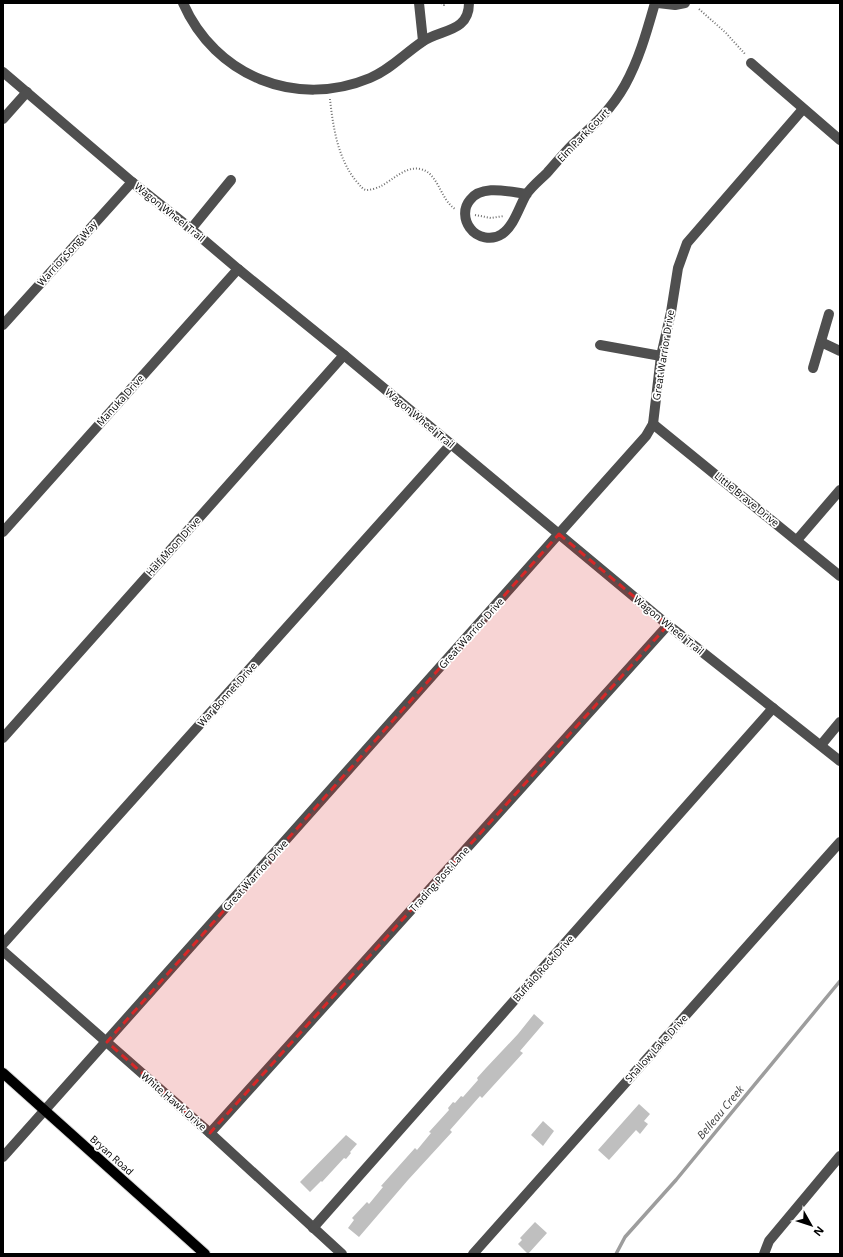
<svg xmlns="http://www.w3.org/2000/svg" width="843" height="1257" font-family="'Open Sans',sans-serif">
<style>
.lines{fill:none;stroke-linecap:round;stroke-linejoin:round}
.stream{stroke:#9d9d9d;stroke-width:3.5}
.building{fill:#bfbfbf}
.major-casing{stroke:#dbdbdb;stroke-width:12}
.path{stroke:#717171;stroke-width:2;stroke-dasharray:1 2;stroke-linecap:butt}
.minor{stroke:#4f4f4f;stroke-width:10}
.major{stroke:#000;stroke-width:10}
.marked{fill:#d62828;fill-opacity:0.2;stroke:#d62828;stroke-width:3;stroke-dasharray:8 5;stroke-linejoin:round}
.labels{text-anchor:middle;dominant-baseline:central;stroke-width:3.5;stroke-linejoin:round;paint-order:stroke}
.street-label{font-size:10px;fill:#000;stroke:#fff}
.water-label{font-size:11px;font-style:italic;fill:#3e3e3e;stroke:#fff}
</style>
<rect width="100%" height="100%" fill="#fff"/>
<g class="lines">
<path class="stream" d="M616,1254L625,1237L676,1180L840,981"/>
</g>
<g class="building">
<path d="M534,1014L544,1023L520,1051L523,1053L482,1098L480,1096L450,1130L452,1132L408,1180L359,1237L348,1228L354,1220L352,1218L367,1202L369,1204L383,1187L381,1186L415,1148L417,1150L431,1133L429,1132L449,1110L448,1108L453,1102L455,1103L461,1096L463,1097L478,1080L477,1078L486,1068L518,1034Z"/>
<path d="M639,1104L650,1114L644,1121L648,1124L640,1134L636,1130L609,1160L598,1150Z"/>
<path d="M543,1121L554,1131L543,1146L531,1135Z"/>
<path d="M346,1135L357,1144L350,1152L351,1153L346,1159L344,1158L322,1182L321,1181L310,1192L300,1182Z"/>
<path d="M535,1222L547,1233L528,1254L518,1244L522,1240L520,1238Z"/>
</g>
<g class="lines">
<g class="major-casing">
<path id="major" d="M3,1073L205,1254"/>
</g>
<g class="path">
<path d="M441,3L444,5L445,3"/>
<path d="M699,9L726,33L745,54"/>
<path d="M330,99C333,127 338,160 357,182C360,185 362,189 366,190C371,190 377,188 381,186C393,180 405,166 420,169C438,172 440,199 455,209"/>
<path d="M475,215L491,218L504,216"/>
</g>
<g class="minor">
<path d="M183,3C215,76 296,109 370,78C390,70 404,54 422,42C440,29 469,33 469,3"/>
<path d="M419,3L423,41"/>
<path d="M658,3L675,5L685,3"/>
<path d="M751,63L840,140"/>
<path d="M3,72L132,182L191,229L238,269L344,355L668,625L840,761"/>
<path d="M3,119L27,92"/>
<path d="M527,194C509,192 482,184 470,200C463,208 464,220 470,228C477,238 492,241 502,234C514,226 519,207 526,195C531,187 540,180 547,173C555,164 564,153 573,144C594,125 611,110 625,85C639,60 647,31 655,3"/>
<path d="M191,229L231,180"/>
<path d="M3,325L132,182"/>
<path d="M821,342L840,351"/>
<path d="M600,345L661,356"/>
<path d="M813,368L829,314"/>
<path d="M653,424L840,576"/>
<path d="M3,532L238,269"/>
<path d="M797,540L840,490"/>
<path d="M3,738L344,355"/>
<path d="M821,745L840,722"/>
<path d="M3,944L451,444"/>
<path d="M3,951L210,1133L342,1254"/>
<path d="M210,1133L668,625"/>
<path d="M3,1157L646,436L653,424L661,356L671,312L678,268L687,243L803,109"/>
<path d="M313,1228L773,708"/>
<path d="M473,1254L840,842"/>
<path d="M764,1254L769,1241L840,1156"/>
</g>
<use href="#major" class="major"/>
</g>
<path class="marked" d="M559,534L668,625L210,1133L107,1042Z"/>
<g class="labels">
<g class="street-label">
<text transform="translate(583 135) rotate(-46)">Elm Park Court</text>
<text transform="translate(170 212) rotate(39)">Wagon Wheel Trail</text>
<text transform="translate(67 253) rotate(-48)">Warrior Song Way</text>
<text transform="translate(663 355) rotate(-81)">Great Warrior Drive</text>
<text transform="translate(120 400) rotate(-48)">Manuka Drive</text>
<text transform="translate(420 418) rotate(40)">Wagon Wheel Trail</text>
<text transform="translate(747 499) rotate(39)">Little Brave Drive</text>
<text transform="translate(173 546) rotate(-48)">Half Moon Drive</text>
<text transform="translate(669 625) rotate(39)">Wagon Wheel Trail</text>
<text transform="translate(471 633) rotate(-48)">Great Warrior Drive</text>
<text transform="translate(227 694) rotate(-48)">War Bonnet Drive</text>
<text transform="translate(255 875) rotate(-48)">Great Warrior Drive</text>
<text transform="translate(439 879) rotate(-48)">Trading Post Lane</text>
<text transform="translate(543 968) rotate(-48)">Buffalo Rock Drive</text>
<text transform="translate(656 1048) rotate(-48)">Shallow Lake Drive</text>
<text transform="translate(174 1101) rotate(41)">White Hawk Drive</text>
<text transform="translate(112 1155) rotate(42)">Bryan Road</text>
</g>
<g class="water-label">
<text transform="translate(720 1112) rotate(-50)">Belleau Creek</text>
</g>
</g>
<rect width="843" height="1257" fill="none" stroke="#000000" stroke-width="8"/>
<g transform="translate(811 1225) rotate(129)" stroke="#ffffff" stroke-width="3" paint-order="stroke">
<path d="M0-3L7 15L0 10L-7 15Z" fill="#000000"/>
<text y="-6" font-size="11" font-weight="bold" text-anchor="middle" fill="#000000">N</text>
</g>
</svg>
